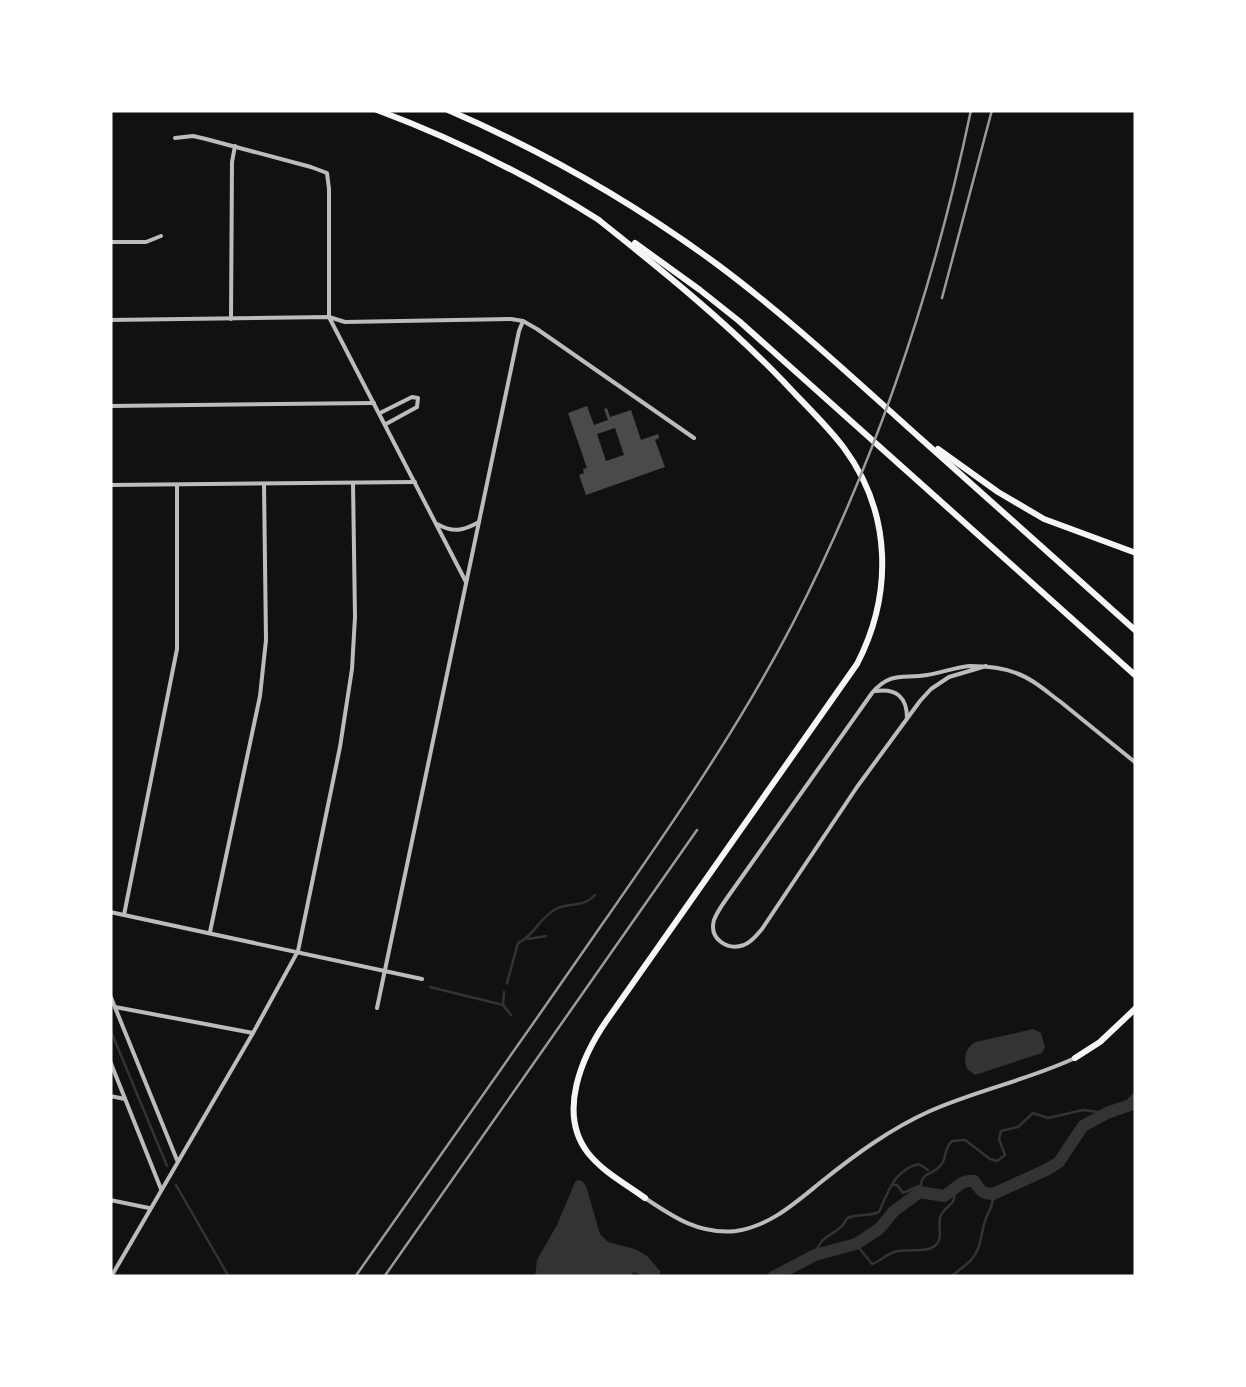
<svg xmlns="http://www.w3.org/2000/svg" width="1246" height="1387" font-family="'Noto Sans',sans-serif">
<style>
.water{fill:#333}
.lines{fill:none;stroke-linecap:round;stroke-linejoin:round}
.stream{stroke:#333;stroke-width:2.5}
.river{stroke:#333;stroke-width:12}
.building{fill:#4a4a4a;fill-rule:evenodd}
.minor{stroke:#bcbcbc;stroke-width:4}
.motorway{stroke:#f5f5f5;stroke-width:6}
.rail{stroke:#9a9a9a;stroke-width:2.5}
</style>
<rect width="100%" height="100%" fill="#111"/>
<g class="water">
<path d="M1033,1029L1041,1033L1045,1047L1042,1053L975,1075L967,1069C963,1057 965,1048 976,1042Z"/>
<path d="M578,1180L582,1181L586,1186L600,1234L608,1242L635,1249L647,1256L661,1272L658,1277H646L634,1272L629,1277H535L537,1260L557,1225L575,1182Z"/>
</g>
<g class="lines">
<g class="stream">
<path d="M528,939L546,936"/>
<path d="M507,983L518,943C533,937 540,917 556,909C570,902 583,908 595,895"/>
<path d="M430,987L503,1005"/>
<path d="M504,992L503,1005L511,1015"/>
<path d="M110,1029L167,1166"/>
<path d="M176,1185L229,1277"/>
<path d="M893,1185H897L903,1193L919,1186"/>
<path d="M920,1192C921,1169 930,1178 941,1165C947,1158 943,1150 952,1141L965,1140L990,1159L997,1161L1005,1155L999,1139L1001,1131L1018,1127L1033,1113L1048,1118L1083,1110L1107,1113"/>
<path d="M856,1244L872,1264C880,1261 886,1255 894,1252C908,1247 933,1256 939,1240C942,1232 937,1224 941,1215C949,1201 955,1209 955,1188"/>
<path d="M815,1255C821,1235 829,1238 842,1226C848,1219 844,1218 854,1216C864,1214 870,1216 879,1212C888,1192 895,1169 919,1164L928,1170"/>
<path d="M951,1277C957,1271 964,1267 970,1261C980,1251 981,1237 984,1224C987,1212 994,1207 993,1194"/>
</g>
<path class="river" d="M773,1277L815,1255L856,1244L879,1229L894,1211L920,1192L944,1196C955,1190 961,1179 974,1181C980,1189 981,1194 993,1194L1048,1169L1059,1162L1083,1126L1107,1113L1130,1105L1136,1099"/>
</g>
<path class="building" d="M587,406L594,425L608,420L604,409L607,408L610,417L631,410L641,440L658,434L659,438L655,440L665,467L586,495L579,475L584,473L583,469L587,468L568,413ZM615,428L624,455L606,461L597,434Z"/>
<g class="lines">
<g class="minor">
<path d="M175,138L193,136L206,139L311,167L327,173L329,189V317L466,582"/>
<path d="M110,242H146L161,236"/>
<path d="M231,319L232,162L235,146"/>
<path d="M110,320L329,317L345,322L511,319L523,321L537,329L694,438"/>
<path d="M110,406L374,403"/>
<path d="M380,413L412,397L418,398L417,407L386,424"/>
<path d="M110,485L415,482"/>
<path d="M437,524C453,533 463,531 479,522"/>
<path d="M986,666L949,677L931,689L920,701L857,787L762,929C757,935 752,942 744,945C726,951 709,938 714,920C717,912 722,905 727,898L872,693C891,671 903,679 927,675C942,673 955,667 970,666C986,666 1001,667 1016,673C1033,679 1047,692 1062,703C1087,723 1111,743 1136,763"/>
<path d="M876,691C897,688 907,698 907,718"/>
<path d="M110,912L422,979"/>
<path d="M124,915L177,649V485"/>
<path d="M210,932L260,696L266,640L264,484"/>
<path d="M110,995L177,1160"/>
<path d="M115,1007L253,1033"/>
<path d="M377,1008L519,331L523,321"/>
<path d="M110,1061L161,1189"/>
<path d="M110,1096L125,1099"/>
<path d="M645,1198C673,1217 700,1235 736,1231C770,1226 795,1203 821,1182C856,1154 890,1129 930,1111C977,1090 1028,1080 1075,1058"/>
<path d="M110,1200L149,1208"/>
<path d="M111,1277L253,1033L298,951L340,747L352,669L355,617L353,483"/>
</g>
<g class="motorway">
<path d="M377,110C455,139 529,176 599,220"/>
<path d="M448,110C543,151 634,203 718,265C789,318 854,379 920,438C992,503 1064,567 1136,631"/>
<path d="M600,221C663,271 726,322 783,381C803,403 826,424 844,448C892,513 893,594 857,664L607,1020C582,1056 557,1113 588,1153C603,1172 626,1184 645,1198"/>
<path d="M635,243L700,290L739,321L1136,676"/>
<path d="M938,449L998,492L1044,519L1136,553"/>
<path d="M1075,1058L1100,1042L1136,1008"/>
</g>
<g class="rail">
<path d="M942,298L992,110"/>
<path d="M355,1277C435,1163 515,1050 594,936C665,834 736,733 793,623C876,461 934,288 971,110"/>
<path d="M384,1277L697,830"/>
</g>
</g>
<rect width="1246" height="1387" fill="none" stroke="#ffffff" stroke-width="225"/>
</svg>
